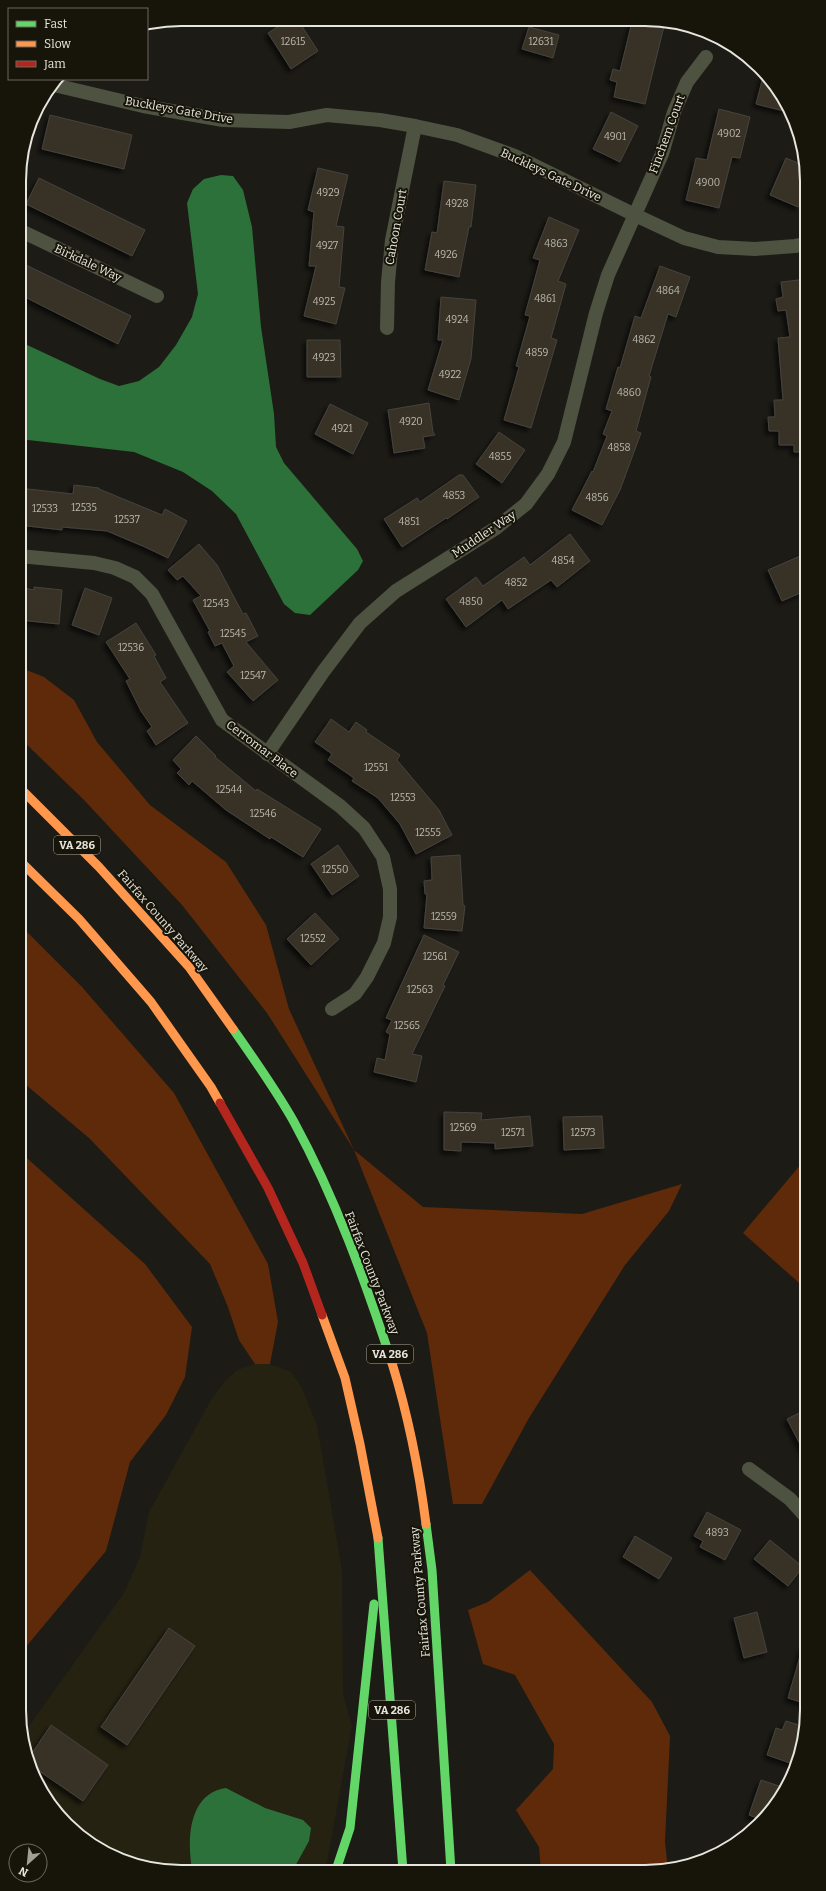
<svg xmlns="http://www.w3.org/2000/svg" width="826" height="1891" font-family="Bitter,serif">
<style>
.built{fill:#252212}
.green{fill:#5f2a09}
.water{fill:#2d713a}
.building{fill:#383227;stroke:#45433f;filter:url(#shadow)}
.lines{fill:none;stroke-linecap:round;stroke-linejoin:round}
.street{stroke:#4e5241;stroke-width:14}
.fast{stroke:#63d668;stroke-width:9}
.slow{stroke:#ff974d;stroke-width:9}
.jam{stroke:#b3261e;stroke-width:9}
.labels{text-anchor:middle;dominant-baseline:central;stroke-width:4;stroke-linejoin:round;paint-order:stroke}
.number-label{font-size:10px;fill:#bbb9b0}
.shield{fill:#171409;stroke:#a9a79e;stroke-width:1}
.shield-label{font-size:11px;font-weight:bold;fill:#e7e6de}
.street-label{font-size:12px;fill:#e7e6de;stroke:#171409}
.rim{fill:none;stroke:#e7e6de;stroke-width:2}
</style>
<defs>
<filter id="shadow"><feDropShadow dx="-3.5" dy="3.5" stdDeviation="2" flood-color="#0009"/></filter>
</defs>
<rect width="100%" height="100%" fill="#1c1b16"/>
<path class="built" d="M255,1364H270L291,1372L301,1386L317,1425L342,1570L343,1694L352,1726L327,1862L323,1870L149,1869L109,1855L74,1832L41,1791L25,1752L22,1736L124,1593L140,1557L149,1512L211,1400L225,1381L237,1370Z"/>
<g class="green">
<path d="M19,667L44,677L74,700L97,742L150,805L226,862L266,925L289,1009L354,1150L423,1207L582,1214L682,1184L669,1211L625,1265L529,1418L482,1504H453L427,1333L354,1150L267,1013L182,905L84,800L19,737Z"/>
<path d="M19,924L82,987L174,1093L268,1264L278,1322L270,1364H255L239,1340L228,1307L210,1264L89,1138L19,1079Z"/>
<path d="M19,1151L145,1264L192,1327L185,1377L166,1415L130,1462L106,1551L19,1655Z"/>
<path d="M807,1157V1290L743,1233Z"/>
<path d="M530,1570L652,1702L670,1736L665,1842L668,1869L645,1872L541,1871L539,1847L516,1810L553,1769L554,1744L515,1675L483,1664L468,1610L488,1602Z"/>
</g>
<g class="water">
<path d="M221,175L233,176L243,190L252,227L261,327L274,414L276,447L284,463L357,549L363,561L358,570L310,615L295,613L284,604L236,514L212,491L183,472L134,452L19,439V344H25L100,379L119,386L139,381L159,367L176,345L192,317L198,294L187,203L193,189L204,179Z"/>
<path d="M226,1788L265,1808L303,1820L311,1828L309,1841L293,1870L192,1869C187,1841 188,1793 226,1788Z"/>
</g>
<g class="building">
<path d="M288,20H298L318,51L291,69L268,33Z"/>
<path d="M632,22H665L645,104L614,97L617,82L610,80L613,69L620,71Z"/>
<path d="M529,27L559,35L553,58L522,49Z"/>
<path d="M764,73L780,91L786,104L784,111L756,104Z"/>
<path d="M719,109L750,117L740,158L732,157L719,208L686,200L696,158L707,160Z"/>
<path d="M611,112L638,126L620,162L593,149Z"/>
<path d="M50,115L132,135L124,169L42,149Z"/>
<path d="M786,158L805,166L807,188L798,207L770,195Z"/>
<path d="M318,168L348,175L336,226L344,227L339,287L345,288L336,324L304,316L316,266H309L314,212L308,210Z"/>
<path d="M39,178L145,230L132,256L26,204Z"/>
<path d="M444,181L476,185L471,227H469L459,277L425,270L432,232L437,233Z"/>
<path d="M549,217L579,230L558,281L566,284L551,338L557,340L531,428L504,420L519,367L516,366L530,316L525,315L540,260L533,258Z"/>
<path d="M26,265L131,316L118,344L19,294V278Z"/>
<path d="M660,266L690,277L676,317L668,314L649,376L651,377L636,431L641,433L620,490L602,525L572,510L592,471L593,472L607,436L603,434L612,411L606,409L618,367L620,368L635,316L641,318Z"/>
<path d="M807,279V452H794V445H779V431H769L768,417H775L774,400H783L778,338L790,337L786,310L778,311L776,299L783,297L781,282Z"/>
<path d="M441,297L476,300L471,359L459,400L428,390L443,340H438Z"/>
<path d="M307,340H340L341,377H307Z"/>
<path d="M429,403L433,432L435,435L423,437L425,448L394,453L388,410Z"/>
<path d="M330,404L368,423L353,454L315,434Z"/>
<path d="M499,432L525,450L502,483L476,464Z"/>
<path d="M459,475H463L479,497L447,519L446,518L402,547L384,519L417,498L420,502Z"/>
<path d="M74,485L99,488V489L162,515L165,509L187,521L168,558L145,547L107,531L62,527V530L19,525V488L73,494Z"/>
<path d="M570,534L590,561L557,587L551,580L508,609L502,600L466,627L446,599L476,577L483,586L524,557L530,565Z"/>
<path d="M199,544L217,565L243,614L246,613L258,636L246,642L278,680L253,701L227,672L234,666L222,643L215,646L208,632L210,631L193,600L201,596L183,576L177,580L168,570Z"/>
<path d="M807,553V590L782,601L768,570Z"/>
<path d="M19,587L34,590V587L62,590L59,624L19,620Z"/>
<path d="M85,588L112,598L99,635L72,625Z"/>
<path d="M136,623L156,655L154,656L166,678L160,682L188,723L156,745L147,731L152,727L141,711L126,681L130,679L106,642Z"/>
<path d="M331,719L349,732L356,722L367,730L366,732L400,755L397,760L439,810L452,835L416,854L400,824L378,798L352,781L354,778L328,760L332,754L315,742Z"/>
<path d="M196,736L216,756L215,757L256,791L257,789L321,829L303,857L271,837L270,839L226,810L192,781L189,785L177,773L181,769L173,760Z"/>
<path d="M338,845L359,876L332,895L311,864Z"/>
<path d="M460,855L463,905L465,906L462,931L424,928L427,894H425L424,881L432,880L431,857Z"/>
<path d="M315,913L339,939L311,965L287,939Z"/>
<path d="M424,935L459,952L443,985L445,986L412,1054L422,1056L416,1082L374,1072L377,1058L385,1060L390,1034L386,1032L392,1020L386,1018Z"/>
<path d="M444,1112L482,1113L481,1120L530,1116L533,1146L495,1149V1143L461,1142V1151L444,1150Z"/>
<path d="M602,1116L604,1148L564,1150L563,1117Z"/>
<path d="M807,1409V1458L787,1419Z"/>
<path d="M707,1512L741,1530L725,1560L700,1547L703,1541L694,1536Z"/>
<path d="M635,1536L672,1558L659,1579L623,1557Z"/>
<path d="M770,1540L803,1567L788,1586L754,1559Z"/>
<path d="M757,1612L767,1652L744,1658L734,1618Z"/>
<path d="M169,1628L195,1646L127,1745L101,1727Z"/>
<path d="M803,1646L807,1647V1704L788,1698Z"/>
<path d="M786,1721L805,1727L796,1765L767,1755L776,1728L782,1730Z"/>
<path d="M51,1725L108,1765L83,1801L29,1764L28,1759Z"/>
<path d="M761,1780L785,1788L773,1809L762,1820L749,1815Z"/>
</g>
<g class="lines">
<g class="street">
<path d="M54,85L143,106L223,120L289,122L327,115L380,120L415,126L457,135L515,156L635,215L684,238L718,247L755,249L795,246L807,244"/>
<path d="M19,230L157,296"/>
<path d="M387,328L388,282L392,240L415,126"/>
<path d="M19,556L94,563L115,568L135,577L152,594L222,720L340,806L364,828L383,857L390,889V917L384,943L367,977L355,994L332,1009"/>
<path d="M267,754L323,672L360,623L396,591L496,528L526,504L548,474L564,442L596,313L608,275L662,154L674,112L687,82L706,57"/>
<path d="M749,1469L790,1499L807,1518"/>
</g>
<g class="fast">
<path d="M233,1029C254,1059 276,1090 294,1122C336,1199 365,1281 392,1363"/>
<path d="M426,1524L432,1570L451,1871"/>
<path d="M378,1538L403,1871"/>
<path d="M336,1870L350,1828L374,1604"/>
</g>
<g class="slow">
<path d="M19,787L99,867L189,967L233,1029"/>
<path d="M19,860L79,919L151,1002L211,1087L220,1103"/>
<path d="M322,1315L345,1378L360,1444L378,1538"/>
<path d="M392,1363C408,1415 419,1470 426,1524"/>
</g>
<path class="jam" d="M220,1103L268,1188L303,1263L322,1315"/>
</g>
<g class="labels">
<g class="number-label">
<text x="293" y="42">12615</text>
<text x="541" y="42">12631</text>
<text x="729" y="134">4902</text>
<text x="615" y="137">4901</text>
<text x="708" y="183">4900</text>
<text x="328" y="193">4929</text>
<text x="457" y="204">4928</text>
<text x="556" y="244">4863</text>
<text x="327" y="246">4927</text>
<text x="446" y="255">4926</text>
<text x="668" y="291">4864</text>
<text x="545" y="299">4861</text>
<text x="324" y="302">4925</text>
<text x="457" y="320">4924</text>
<text x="644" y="340">4862</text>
<text x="537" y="353">4859</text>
<text x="324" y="358">4923</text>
<text x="450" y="375">4922</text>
<text x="629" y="393">4860</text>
<text x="411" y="422">4920</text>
<text x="342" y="429">4921</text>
<text x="619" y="448">4858</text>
<text x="500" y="457">4855</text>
<text x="454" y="496">4853</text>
<text x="597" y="498">4856</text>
<text x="84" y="508">12535</text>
<text x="45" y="509">12533</text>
<text x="127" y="520">12537</text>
<text x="409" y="522">4851</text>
<text x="563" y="561">4854</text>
<text x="516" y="583">4852</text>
<text x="471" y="602">4850</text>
<text x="216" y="604">12543</text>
<text x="233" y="634">12545</text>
<text x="131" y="648">12536</text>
<text x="253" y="676">12547</text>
<text x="376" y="768">12551</text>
<text x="229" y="790">12544</text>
<text x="403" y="798">12553</text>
<text x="263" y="814">12546</text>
<text x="428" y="833">12555</text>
<text x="335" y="870">12550</text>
<text x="444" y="917">12559</text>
<text x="313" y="939">12552</text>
<text x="435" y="957">12561</text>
<text x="420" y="990">12563</text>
<text x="407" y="1026">12565</text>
<text x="463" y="1128">12569</text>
<text x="513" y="1133">12571</text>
<text x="583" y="1133">12573</text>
<text x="717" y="1533">4893</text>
</g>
<g class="shield">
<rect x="54" y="836" width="46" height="18" rx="3"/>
<rect x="367" y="1345" width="46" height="18" rx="3"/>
<rect x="369" y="1701" width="46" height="18" rx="3"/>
</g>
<g class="shield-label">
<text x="77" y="845">VA 286</text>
<text x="390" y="1354">VA 286</text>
<text x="392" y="1710">VA 286</text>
</g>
<g class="street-label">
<text transform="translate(179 110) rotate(10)">Buckleys Gate Drive</text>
<text transform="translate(667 134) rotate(-70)">Finchem Court</text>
<text transform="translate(551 175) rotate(25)">Buckleys Gate Drive</text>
<text transform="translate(396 227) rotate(-80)">Cahoon Court</text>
<text transform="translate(88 263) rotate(25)">Birkdale Way</text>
<text transform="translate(484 534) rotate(-34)">Muddler Way</text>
<text transform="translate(262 749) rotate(37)">Cerromar Place</text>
<text transform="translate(163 921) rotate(49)">Fairfax County Parkway</text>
<text transform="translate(372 1273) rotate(69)">Fairfax County Parkway</text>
<text transform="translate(420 1592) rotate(-95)">Fairfax County Parkway</text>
</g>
</g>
<path d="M0 0H826V1891H0ZM181 26H645A155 155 0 0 1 800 181V1710A155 155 0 0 1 645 1865H181A155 155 0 0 1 26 1710V181A155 155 0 0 1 181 26Z" fill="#171409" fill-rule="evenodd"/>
<path class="rim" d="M181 26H645A155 155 0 0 1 800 181V1710A155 155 0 0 1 645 1865H181A155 155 0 0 1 26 1710V181A155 155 0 0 1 181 26Z"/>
<rect x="8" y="8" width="140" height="72" fill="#171409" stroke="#6a685e"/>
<rect x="16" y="21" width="20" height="6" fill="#63d668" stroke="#6a685e"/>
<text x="44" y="28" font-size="12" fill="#e7e6de">Fast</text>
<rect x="16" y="41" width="20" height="6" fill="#ff974d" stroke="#6a685e"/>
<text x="44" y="48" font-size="12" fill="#e7e6de">Slow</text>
<rect x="16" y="61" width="20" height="6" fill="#b3261e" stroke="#6a685e"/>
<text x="44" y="68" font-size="12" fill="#e7e6de">Jam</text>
<g transform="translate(28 1863) rotate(207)"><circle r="19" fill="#171409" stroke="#6a685e"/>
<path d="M0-3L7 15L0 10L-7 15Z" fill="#a09f98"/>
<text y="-6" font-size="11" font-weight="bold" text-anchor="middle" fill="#e7e6de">N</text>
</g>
</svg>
